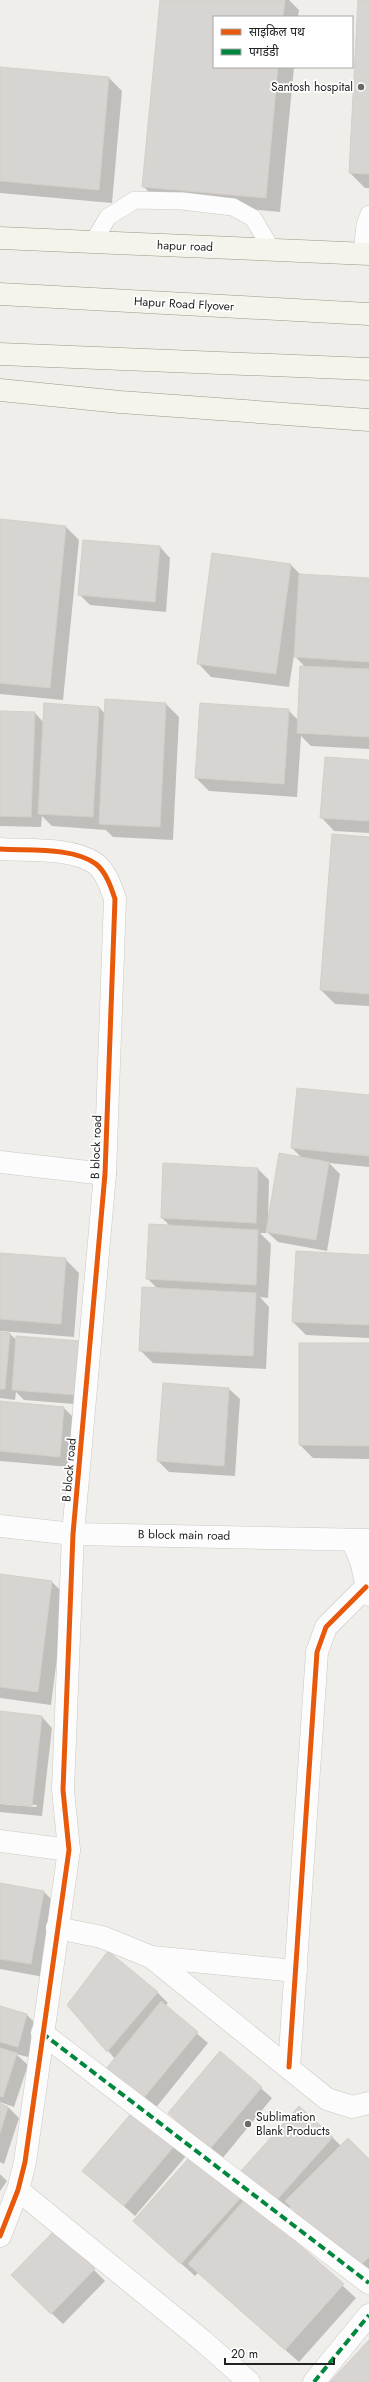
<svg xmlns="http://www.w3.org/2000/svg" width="369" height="2382" font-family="Jost,'Noto Sans Devanagari',sans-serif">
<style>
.shadow{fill:#0003}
.building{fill:#d7d4d1;stroke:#d3cfcb}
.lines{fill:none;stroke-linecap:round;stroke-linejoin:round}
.lane-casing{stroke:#c9c8c6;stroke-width:18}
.street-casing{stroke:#c9c8c6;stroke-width:23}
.secondary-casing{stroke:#999a82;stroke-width:23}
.lane{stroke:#fdfcfc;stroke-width:17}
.street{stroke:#fdfcfc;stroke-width:22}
.secondary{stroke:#f4f4ed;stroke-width:22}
.quiet{stroke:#00873e;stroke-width:4;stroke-dasharray:8 4;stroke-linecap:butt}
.cycleway-casing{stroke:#fff;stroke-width:8}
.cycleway{stroke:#e8590c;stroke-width:5}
.poi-dot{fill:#6a6968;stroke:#fff;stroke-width:1.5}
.labels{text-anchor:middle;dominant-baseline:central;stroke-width:3.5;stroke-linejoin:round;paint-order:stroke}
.poi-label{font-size:12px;fill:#222;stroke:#fff;text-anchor:end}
.street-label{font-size:12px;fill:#222;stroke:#fff}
</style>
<rect width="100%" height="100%" fill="#f0eeea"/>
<g class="shadow">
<path d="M161,0H289L299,10L298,17H214V67H294L280,212L157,200L143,186Z"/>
<path d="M359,0H369V188H365L350,173Z"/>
<path d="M0,68L109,78L122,91L112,203L0,193Z"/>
<path d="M0,520L66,527L79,540L63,700L0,694Z"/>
<path d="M160,547L170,558L166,612L90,605L79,594Z"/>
<path d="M212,554L291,565L301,575L369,579V749L311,746L301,736L297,797L209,791L196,778L288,710L298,720L305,667L294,655L289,687L211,677L198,663Z"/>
<path d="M45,704L99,707L105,714L166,704L179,717L173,840L113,837L106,830L52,826L42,816L41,827L0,826V712L35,713L44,723Z"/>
<path d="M369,761V833L334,831L321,817Z"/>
<path d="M369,838V1006L335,1004L321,990Z"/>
<path d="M369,1096V1167L329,1163L340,1174L327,1251L278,1242L266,1231V1233H260L271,1244L268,1298L260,1297L269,1307L266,1369L153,1363L140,1350L157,1288L147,1278L170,1226L162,1218L258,1169L269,1180L268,1223L303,1159L292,1148Z"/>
<path d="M297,1252L369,1256V1338L306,1335L293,1322Z"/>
<path d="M0,1254L65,1259L79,1273L74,1337L0,1331Z"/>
<path d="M0,1333L10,1334L87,1405L24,1400L16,1392L15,1400L0,1398Z"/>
<path d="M369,1344V1459L313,1458L300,1445Z"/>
<path d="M229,1389L240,1399L235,1476L169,1472L158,1461Z"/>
<path d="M0,1402L64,1408L75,1419L70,1467L0,1461Z"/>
<path d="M0,1575L52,1582L65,1595L51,1705L0,1698Z"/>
<path d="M0,1712L42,1717L52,1728L42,1816L0,1812V1804L36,1807L37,1805L0,1802Z"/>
<path d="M0,1884L44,1892L57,1905L44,1977L0,1969Z"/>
<path d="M157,1992L168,2003L165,2006L208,2043L154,2110L115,2059L69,2004Z"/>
<path d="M0,2007L27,2015L38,2026L28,2057L16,2054L28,2065L14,2107L0,2102Z"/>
<path d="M220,2052L272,2098L222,2159L169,2113Z"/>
<path d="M0,2104L8,2107L19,2118L4,2164L0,2162Z"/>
<path d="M135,2110L186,2156L135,2216L84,2171Z"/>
<path d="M332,2137L341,2146L369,2161V2283L291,2207L287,2211L253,2182Z"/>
<path d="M196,2152L356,2298L299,2362L198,2273L195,2276L134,2221Z"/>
<path d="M0,2174L7,2181L0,2191Z"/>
<path d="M55,2231L105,2281L63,2324L23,2286Z"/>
</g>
<g class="building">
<path d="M160,0H285L283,17H214V67H278L266,198L142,187Z"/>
<path d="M358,0H369V174L349,173Z"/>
<path d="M0,67L109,77L99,190L0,181Z"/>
<path d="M0,519L66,526L50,688L0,683Z"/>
<path d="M83,540L160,546L155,602L78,595Z"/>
<path d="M212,553L291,564L276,674L197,664Z"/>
<path d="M299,574L369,578V662L294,657Z"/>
<path d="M300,666L369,669V737L297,733Z"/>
<path d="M105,699L166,703L160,827L99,824Z"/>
<path d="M44,703L99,707L93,817L38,814Z"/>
<path d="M200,703L289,709L284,784L195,778Z"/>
<path d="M0,711L35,712L31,817L0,816Z"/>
<path d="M325,757L369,760V821L320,818Z"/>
<path d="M332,834L369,837V994L320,990Z"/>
<path d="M297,1088L369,1095V1156L291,1148Z"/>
<path d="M279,1153L329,1162L316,1240L266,1232Z"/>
<path d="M163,1163L258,1168L256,1223L161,1218Z"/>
<path d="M149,1224L258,1230L256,1285L146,1279Z"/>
<path d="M296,1251L369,1255V1325L292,1322Z"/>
<path d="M0,1253L66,1258L61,1324L0,1319Z"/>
<path d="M142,1287L256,1293L253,1356L139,1351Z"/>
<path d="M0,1332L10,1333L5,1389H0Z"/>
<path d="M16,1336L80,1341L76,1395L12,1390Z"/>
<path d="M299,1343H369V1446L299,1445Z"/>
<path d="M163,1383L229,1388L224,1466L157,1461Z"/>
<path d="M0,1401L64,1407L60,1457L0,1451Z"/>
<path d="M0,1574L52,1581L38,1692L0,1687Z"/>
<path d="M0,1711L42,1716L32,1806L0,1803Z"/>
<path d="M0,1883L44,1891L31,1964L0,1959Z"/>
<path d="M108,1951L158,1992L107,2052L67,2005Z"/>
<path d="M161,2001L198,2032L142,2100L105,2070Z"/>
<path d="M0,2006L27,2014L18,2047L0,2042Z"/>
<path d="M0,2048L17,2053L3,2097L0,2096Z"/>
<path d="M220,2051L262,2087L210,2149L168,2113Z"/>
<path d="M0,2103L8,2107L0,2133Z"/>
<path d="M299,2106L333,2137L276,2201L241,2171Z"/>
<path d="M135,2109L176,2144L124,2206L82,2171Z"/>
<path d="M348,2138L369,2159V2257L354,2272L285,2201Z"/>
<path d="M196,2150L244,2194L181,2264L133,2221Z"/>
<path d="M246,2198L344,2284L285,2350L188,2264Z"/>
<path d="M55,2230L95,2269L51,2314L11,2275Z"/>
<path d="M369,2340V2382H330Z"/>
</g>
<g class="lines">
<g class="lane-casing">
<g id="lane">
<path d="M93,242L108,217L135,200L182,201L233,207L253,218L272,250"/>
<path d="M362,253L365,225L369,214"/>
</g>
</g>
<g class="street-casing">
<g id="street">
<path d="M0,849C29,851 73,847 96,864C106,872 111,887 115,899L105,1174L73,1534L63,1790L69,1850L25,2162L18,2190L0,2236"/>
<path d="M0,1162L105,1174"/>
<path d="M0,1526L73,1534L369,1540"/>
<path d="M352,1540L361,1561L369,1595"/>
<path d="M0,1841L69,1850"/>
<path d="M57,1928L102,1937L151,1957L327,2099L352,2107L369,2103"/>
<path d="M151,1957L296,1971"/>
<path d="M42,2033L369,2283"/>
<path d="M289,2067L317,1652L326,1627L366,1587"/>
<path d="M18,2190L203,2341L249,2382"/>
<path d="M314,2382L369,2315"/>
</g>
</g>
<g class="secondary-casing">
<g id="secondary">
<path d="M0,238L369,254"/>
<path d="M0,294L369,314"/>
<path d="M0,354L369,369"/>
<path d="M0,390L120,402L369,420"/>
</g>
</g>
<use href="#lane" class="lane"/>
<use href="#street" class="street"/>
<use href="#secondary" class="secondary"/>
<g class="quiet">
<path d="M42,2033L369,2283"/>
<path d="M314,2382L369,2315"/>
</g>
<g class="cycleway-casing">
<g id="cycleway">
<path d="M0,849C29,851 73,847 96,864C106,872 111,887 115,899L105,1174L73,1534L63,1790L69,1850L25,2162L18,2190L0,2236"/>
<path d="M289,2067L317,1652L326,1627L366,1587"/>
</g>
</g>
<use href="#cycleway" class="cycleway"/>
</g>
<g class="poi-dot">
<circle cx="361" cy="87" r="4"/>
<circle cx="248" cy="2124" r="4"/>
</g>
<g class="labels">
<g class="poi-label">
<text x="353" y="87">Santosh hospital</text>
<text x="256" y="2117" text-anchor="start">Sublimation<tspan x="256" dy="14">Blank Products</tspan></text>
</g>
<g class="street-label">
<text transform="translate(185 246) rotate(2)">hapur road</text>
<text transform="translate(184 304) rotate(3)">Hapur Road Flyover</text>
<text transform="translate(96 1147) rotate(-88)">B block road</text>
<text transform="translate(69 1470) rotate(-85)">B block road</text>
<text transform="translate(184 1535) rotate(1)">B block main road</text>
</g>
</g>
<rect x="213" y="16" width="140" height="52" fill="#ffffff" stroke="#a7a7a7"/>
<rect x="221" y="29" width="20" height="6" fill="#e8590c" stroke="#a7a7a7"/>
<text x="249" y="36" font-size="12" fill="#222222">साइकिल पथ</text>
<rect x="221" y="49" width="20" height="6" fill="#00873e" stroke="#a7a7a7"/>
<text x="249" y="56" font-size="12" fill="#222222">पगडंडी</text>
<path d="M225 2358v6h109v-6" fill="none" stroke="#222222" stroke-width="2"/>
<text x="231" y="2358" font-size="12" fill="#222222" stroke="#ffffff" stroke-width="3" paint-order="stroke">20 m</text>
</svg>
